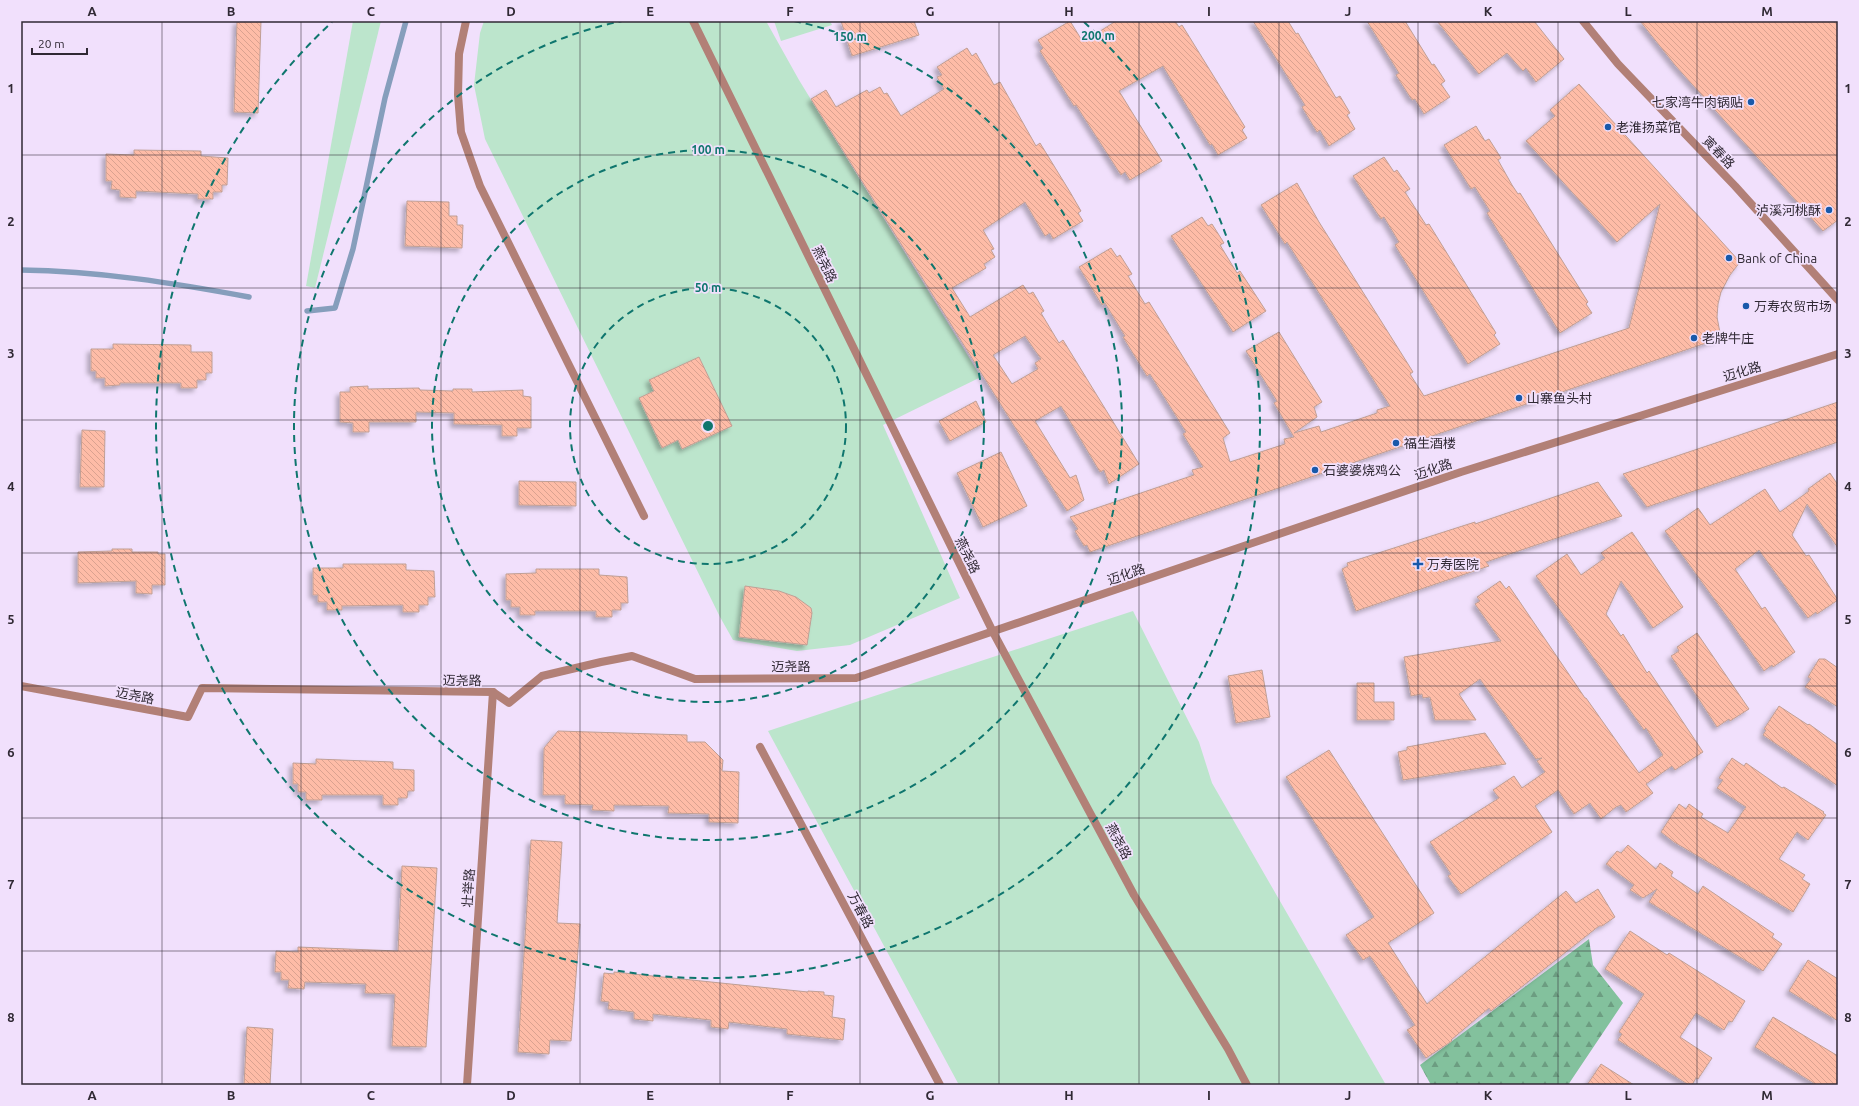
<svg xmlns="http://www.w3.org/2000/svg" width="1859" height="1106" font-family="Ubuntu,'Noto Sans SC',sans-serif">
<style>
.green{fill:#bce5cc}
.forest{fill:url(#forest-firs)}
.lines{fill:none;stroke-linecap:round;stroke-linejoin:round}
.stream{stroke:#869ebc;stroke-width:5.5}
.building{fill:url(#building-back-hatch);stroke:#c09f95;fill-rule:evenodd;filter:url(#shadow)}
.minor{stroke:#b28077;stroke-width:8}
.tertiary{stroke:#b28077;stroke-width:8}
.grid{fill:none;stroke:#302934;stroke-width:1;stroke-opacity:0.55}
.ring{fill:none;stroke:#0f766e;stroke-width:2;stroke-dasharray:7 5}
.poi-dot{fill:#1859aa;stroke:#f1e0fc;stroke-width:1.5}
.labels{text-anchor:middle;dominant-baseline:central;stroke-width:3.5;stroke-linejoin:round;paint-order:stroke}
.poi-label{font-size:13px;fill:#302934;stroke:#f1e0fc;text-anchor:start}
.street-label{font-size:13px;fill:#302934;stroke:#f1e0fc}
.centre{fill:#0f766e;stroke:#f1e0fc;stroke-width:2}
.ring-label{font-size:12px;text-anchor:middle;font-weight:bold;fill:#0f766e;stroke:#f1e0fc;stroke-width:3.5;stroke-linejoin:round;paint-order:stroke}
.neatline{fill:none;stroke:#302934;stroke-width:1.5}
.grid-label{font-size:13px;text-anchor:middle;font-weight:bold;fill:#302934}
</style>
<defs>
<pattern id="forest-firs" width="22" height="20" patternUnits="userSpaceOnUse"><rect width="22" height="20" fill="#83c19d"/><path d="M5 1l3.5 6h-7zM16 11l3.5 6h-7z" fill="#6c9d81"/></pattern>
<pattern id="building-back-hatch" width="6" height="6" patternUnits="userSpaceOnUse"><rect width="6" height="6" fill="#febca7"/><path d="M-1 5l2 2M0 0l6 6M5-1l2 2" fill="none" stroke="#daa290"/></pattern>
<filter id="shadow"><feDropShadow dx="-3.5" dy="3.5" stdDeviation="2" flood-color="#0004"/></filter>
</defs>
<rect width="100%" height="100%" fill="#f1e0fc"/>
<g class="green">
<path d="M353,21H381L315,288L306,286Z"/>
<path d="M484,21H766L799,80L981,377L883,425L960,598L850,645L797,651L733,640L720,617L485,139L474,85L480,33Z"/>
<path d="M774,21H830L832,25L781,41Z"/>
<path d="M1133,611L1199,742L1212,783L1386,1085H959L768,731Z"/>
</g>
<path class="forest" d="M1589,939L1593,965L1623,1003L1568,1085H1431L1420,1065Z"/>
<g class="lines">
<g class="stream">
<path d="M21,270C98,271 174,283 249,297"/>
<path d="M307,311L335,308L353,249L385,98L406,21"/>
</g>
</g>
<g class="building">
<path d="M237,21H261L258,113L234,112Z"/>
<path d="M841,21H914L919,35L852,56Z"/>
<path d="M1070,21L1083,42L1116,21H1175L1179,27L1182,25L1245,127L1242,130L1247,138L1218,155L1212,144L1210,145L1163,66L1119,91L1162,161L1130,180L1125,172L1121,175L1076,105L1074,106L1040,51L1043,48L1038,40Z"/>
<path d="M1253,21H1288L1296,34L1298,33L1336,98L1340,96L1350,113L1347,115L1355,129L1329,146L1320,130L1317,132L1302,107L1305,105Z"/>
<path d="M1367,21H1405L1432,65L1434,64L1445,81L1441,84L1450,97L1424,114L1415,99L1412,100L1396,75L1399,73Z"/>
<path d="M1437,21H1534L1564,59L1536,82L1526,68L1523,71L1507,53L1479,74Z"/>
<path d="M1640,21H1838V220L1823,231L1675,65Z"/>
<path d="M967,48L972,56L976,53L994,85L1000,82L1036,146L1040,143L1070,192L1081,211L1078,213L1083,221L1053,239L1050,233L1045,236L1025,202L983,230L994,249L991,250L995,257L984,264L986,268L952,288L970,317L1023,285L1029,294L1033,292L1044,311L1041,313L1059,343L1063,340L1139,464L1109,484L1104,470L1100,472L1061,406L1035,421L1070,478L1076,475L1084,500L1067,511L811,99L826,90L836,107L867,90L869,93L880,87L884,94L887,93L901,116L944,89L937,77L942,75L937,67ZM1025,336L1041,359L1035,363L1038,369L1012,384L993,355Z"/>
<path d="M1579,84L1740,262L1730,275L1721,292L1718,304L1717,317L1721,338L1090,552L1087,545L1084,546L1075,531L1078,529L1070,517L1194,475L1192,470L1203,467L1183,434L1186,432L1150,374L1147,376L1123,337L1125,336L1105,303L1102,305L1079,267L1111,248L1117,257L1120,255L1132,274L1128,276L1145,304L1149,302L1230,433L1223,438L1230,462L1285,444L1284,439L1294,437L1274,403L1277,401L1246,351L1279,332L1322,402L1314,407L1317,417L1294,433L1319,426L1321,432L1377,413V410L1390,406L1287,242L1285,244L1261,205L1297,183L1319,222L1413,372L1410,374L1424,396L1629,328L1660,204L1617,242L1526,141L1555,116L1550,110Z"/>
<path d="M1476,126L1485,141L1489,139L1501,158L1498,160L1512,185L1518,194L1520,193L1588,302L1586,304L1592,313L1560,333L1487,213L1490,211L1475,187L1471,189L1444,145Z"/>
<path d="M134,150L201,151V156L228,158L227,185H222V192H213V199H198V194L136,191V198L120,197V190L111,189L112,181H106V154L134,155Z"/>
<path d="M1384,157L1394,172L1397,170L1410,189L1405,192L1426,225L1429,224L1496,333L1494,335L1500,344L1468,364L1395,245L1399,242L1384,217L1381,219L1353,176Z"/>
<path d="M407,201L449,202V216H457V225H463L462,248L405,246Z"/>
<path d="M1202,217L1208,226L1212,224L1224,243L1220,245L1237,273L1240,271L1266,311L1233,332L1171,236Z"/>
<path d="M113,344L191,345V352H212V373H206V380H197V388H181V383H120V385L105,386V378H96V371H91V349H113Z"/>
<path d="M699,357L732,426L682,449L678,440L662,448L639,398L654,391L649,380Z"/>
<path d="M368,386V389L419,388L420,390L453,391V389H472V392L523,390V396L531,397V428H517V436H502V425L454,424V413L416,412V422H369V432H353V423L340,422V392H350V387Z"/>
<path d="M976,401L986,422L950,441L939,421Z"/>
<path d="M1838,402V442L1647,507L1623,474Z"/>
<path d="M82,430L105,431L104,487H80Z"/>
<path d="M1001,452L1027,506L983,527L957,473Z"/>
<path d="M1830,473L1838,485V548L1807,504L1792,535L1806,556L1809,555L1838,600L1817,614L1816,612L1808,618L1759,550L1735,569L1762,609L1765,607L1795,652L1773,667L1772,665L1764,671L1728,618L1665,531L1698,508L1710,525L1765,489L1780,512L1809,491L1808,489Z"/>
<path d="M519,481L576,482V506L519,505Z"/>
<path d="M1598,482L1622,516L1486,562L1489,566L1356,611L1342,569L1348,566L1347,563L1475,522V524Z"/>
<path d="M1632,532L1683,607L1653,628L1621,581L1606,614L1621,636L1623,634L1647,673L1649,671L1703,752L1675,770L1672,766L1646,784L1653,793L1626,812L1621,805L1616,807L1601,819L1590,803L1574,814L1558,790L1535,806L1552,832L1461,894L1448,876L1451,874L1430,842L1499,798L1493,790L1514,776L1522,788L1545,772L1537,761L1542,758L1536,759L1480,679L1459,694L1476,720H1435L1430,697L1423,698L1422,694L1411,696L1404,657L1501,641L1475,604L1480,601L1477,597L1500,581L1506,589L1509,586L1585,698H1586L1639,773L1663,755L1646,728L1644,730L1536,576L1567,554L1581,575L1605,558L1601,553Z"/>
<path d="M112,549H132V552H158V554H165V585H152V594L136,593V581L78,583V552L112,551Z"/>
<path d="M343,564H406V570L434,571L435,597H428V605H419V612H403V605L342,606V610H327V602H318V595H313V568H343Z"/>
<path d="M536,569H599V575L627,577L628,603H621V610H612V617H596V611H535V615H520V607H511V600H506V574L536,573Z"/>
<path d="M745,586L779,591L796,597L811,608L812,613L807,645L739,637Z"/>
<path d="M1697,633L1749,709L1730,721L1729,719L1717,727L1671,656L1679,651L1677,647Z"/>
<path d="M1819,659H1825L1838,668V707L1805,687L1811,679L1808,677Z"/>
<path d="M1262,670L1270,717L1236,723L1228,676Z"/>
<path d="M1357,683H1374V702H1394V720H1357Z"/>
<path d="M1779,706L1808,725L1809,724L1838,745V786L1763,735L1766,730L1764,729Z"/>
<path d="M558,731L687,735V742H705L723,760L722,771L739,772L738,823L709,822V814L668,813L669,806L614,805V811L592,810L593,805L565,804V795H543L544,748Z"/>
<path d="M1485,733L1506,764L1403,780L1398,752L1407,750V747Z"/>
<path d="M1329,750L1434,913L1388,943L1427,1004L1566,891L1576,903L1598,889L1615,917L1602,926H1599L1491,1011L1489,1008L1451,1040L1452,1041L1426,1058L1407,1030L1415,1025L1370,956L1363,960L1346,935L1374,917L1286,777Z"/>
<path d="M1732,758L1744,766L1746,763L1782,788L1784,787L1824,812L1823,813L1826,815L1808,840L1797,832L1779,859L1805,875L1802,879L1810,884L1793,912L1674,842L1661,832L1679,804L1686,809L1689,804L1703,814L1701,817L1728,833L1746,807L1717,788L1723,780L1719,778Z"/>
<path d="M316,759L393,762V769L414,770V791H408L407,798H398V805H383V795H322V800H306V792H298V784H293V763L316,764Z"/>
<path d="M531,840L562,842L557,923L580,924L571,1041L550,1040L549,1054L518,1052Z"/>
<path d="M1628,845L1656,869L1660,863L1673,872L1671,876L1698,894L1703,886L1774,934L1772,937L1782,944L1763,971L1649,902L1657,889L1643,898L1630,890L1634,885L1606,864L1617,851L1621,853Z"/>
<path d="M402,866L437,868L426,1047L392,1046L395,994L365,993L366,984L305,982L304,989L288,988L289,980H281V972H275L276,951L298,952V947L398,951Z"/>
<path d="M1630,931L1667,955L1669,953L1745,1001L1732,1022L1729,1021L1724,1030L1696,1013L1680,1037L1712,1058L1698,1079L1696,1078L1692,1085H1689L1618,1040L1622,1034L1619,1032L1644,994L1605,969Z"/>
<path d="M1808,960L1838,979V1021L1789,991Z"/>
<path d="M614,972L808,992V991L824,992V995L834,996L832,1017L845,1019L843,1040L787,1034V1029L729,1022L728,1029L711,1027V1020L653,1014V1021L634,1019V1012L608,1009L609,1002L601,1001L604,973L614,974Z"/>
<path d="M1773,1017L1838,1056V1085H1817L1755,1047Z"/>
<path d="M247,1027L273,1029L270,1085H244Z"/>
<path d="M1601,1064L1634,1085H1587Z"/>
</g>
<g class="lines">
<g class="minor">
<path d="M466,21L459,54L458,95L461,132L480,186L644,516"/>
<path d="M693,21L993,632L1134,895L1228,1049L1247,1085"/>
<path d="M760,747L940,1085"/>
<path d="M467,1085L493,692"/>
</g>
<g class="tertiary">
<path d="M1583,21L1618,64L1735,186L1838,300"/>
<path d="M21,686L188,717L202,688L493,692L509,703L542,676L601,662L632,656L695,679L856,678L1461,472L1838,354"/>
</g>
</g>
<path class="grid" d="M162,21V1085M301,21V1085M441,21V1085M580,21V1085M720,21V1085M860,21V1085M999,21V1085M1139,21V1085M1279,21V1085M1418,21V1085M1558,21V1085M1697,21V1085M21,155H1838M21,288H1838M21,420H1838M21,553H1838M21,686H1838M21,818H1838M21,951H1838"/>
<g class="ring">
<circle cx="708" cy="426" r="138"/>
<circle cx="708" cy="426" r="276"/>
<path d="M794 21A414 414 0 1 1 622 21"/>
<path d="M1084 22A552 552 0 1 1 332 22"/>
</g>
<g class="poi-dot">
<circle cx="1751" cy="102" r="4"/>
<circle cx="1608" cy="127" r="4"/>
<circle cx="1829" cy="210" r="4"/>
<circle cx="1729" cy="258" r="4"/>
<circle cx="1746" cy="306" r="4"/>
<circle cx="1694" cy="338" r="4"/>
<circle cx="1519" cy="398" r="4"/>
<circle cx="1396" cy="443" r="4"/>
<circle cx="1315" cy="470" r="4"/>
<path d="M1416 558h4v4h4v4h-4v4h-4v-4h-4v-4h4z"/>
</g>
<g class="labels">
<g class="poi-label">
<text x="1743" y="102" text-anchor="end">七家湾牛肉锅贴</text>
<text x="1616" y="127">老淮扬菜馆</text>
<text x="1821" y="210" text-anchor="end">泸溪河桃酥</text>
<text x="1737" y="258">Bank of China</text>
<text x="1754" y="306">万寿农贸市场</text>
<text x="1702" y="338">老牌牛庄</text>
<text x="1527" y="398">山寨鱼头村</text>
<text x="1404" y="443">福生酒楼</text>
<text x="1323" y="470">石婆婆烧鸡公</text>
<text x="1427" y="564">万寿医院</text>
</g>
<g class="street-label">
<text transform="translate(1719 152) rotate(46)">寅春路</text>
<text transform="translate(825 264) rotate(64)">燕尧路</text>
<text transform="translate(1742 371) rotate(-17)">迈化路</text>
<text transform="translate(1433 469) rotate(-19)">迈化路</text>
<text transform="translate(968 555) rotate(64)">燕尧路</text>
<text transform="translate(1126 574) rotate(-19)">迈化路</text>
<text x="791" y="666">迈尧路</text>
<text transform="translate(462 680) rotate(1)">迈尧路</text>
<text transform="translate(135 695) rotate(11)">迈尧路</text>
<text transform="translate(1119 841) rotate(62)">燕尧路</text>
<text transform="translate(468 888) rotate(-86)">壮举路</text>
<text transform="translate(861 910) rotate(62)">万春路</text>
</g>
</g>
<circle cx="708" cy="426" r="6" class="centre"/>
<g class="ring-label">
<text x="1098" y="40">200 m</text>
<text x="850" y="41">150 m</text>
<text x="708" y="154">100 m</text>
<text x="708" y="292">50 m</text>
</g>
<rect width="1859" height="1106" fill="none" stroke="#f1e0fc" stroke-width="44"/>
<path d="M32 48v6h55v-6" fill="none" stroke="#302934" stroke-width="2"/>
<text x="38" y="48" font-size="12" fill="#302934" stroke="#f1e0fc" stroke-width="3" paint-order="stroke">20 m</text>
<rect x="22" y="22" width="1815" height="1062" class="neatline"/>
<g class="grid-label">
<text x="92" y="16">A</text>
<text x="231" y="16">B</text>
<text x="371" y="16">C</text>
<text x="511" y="16">D</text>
<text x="650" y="16">E</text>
<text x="790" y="16">F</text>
<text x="930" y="16">G</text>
<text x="1069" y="16">H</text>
<text x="1209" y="16">I</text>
<text x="1348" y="16">J</text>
<text x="1488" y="16">K</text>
<text x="1628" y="16">L</text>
<text x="1767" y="16">M</text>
<text x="11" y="93">1</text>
<text x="1848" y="93">1</text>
<text x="11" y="226">2</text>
<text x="1848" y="226">2</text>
<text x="11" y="358">3</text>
<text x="1848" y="358">3</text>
<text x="11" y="491">4</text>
<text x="1848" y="491">4</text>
<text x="11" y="624">5</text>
<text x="1848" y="624">5</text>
<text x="11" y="757">6</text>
<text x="1848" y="757">6</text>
<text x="11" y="889">7</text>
<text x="1848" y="889">7</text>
<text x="11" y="1022">8</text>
<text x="1848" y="1022">8</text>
<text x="92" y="1100">A</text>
<text x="231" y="1100">B</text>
<text x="371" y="1100">C</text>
<text x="511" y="1100">D</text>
<text x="650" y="1100">E</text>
<text x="790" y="1100">F</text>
<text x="930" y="1100">G</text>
<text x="1069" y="1100">H</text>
<text x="1209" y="1100">I</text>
<text x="1348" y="1100">J</text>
<text x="1488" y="1100">K</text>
<text x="1628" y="1100">L</text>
<text x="1767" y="1100">M</text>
</g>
</svg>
